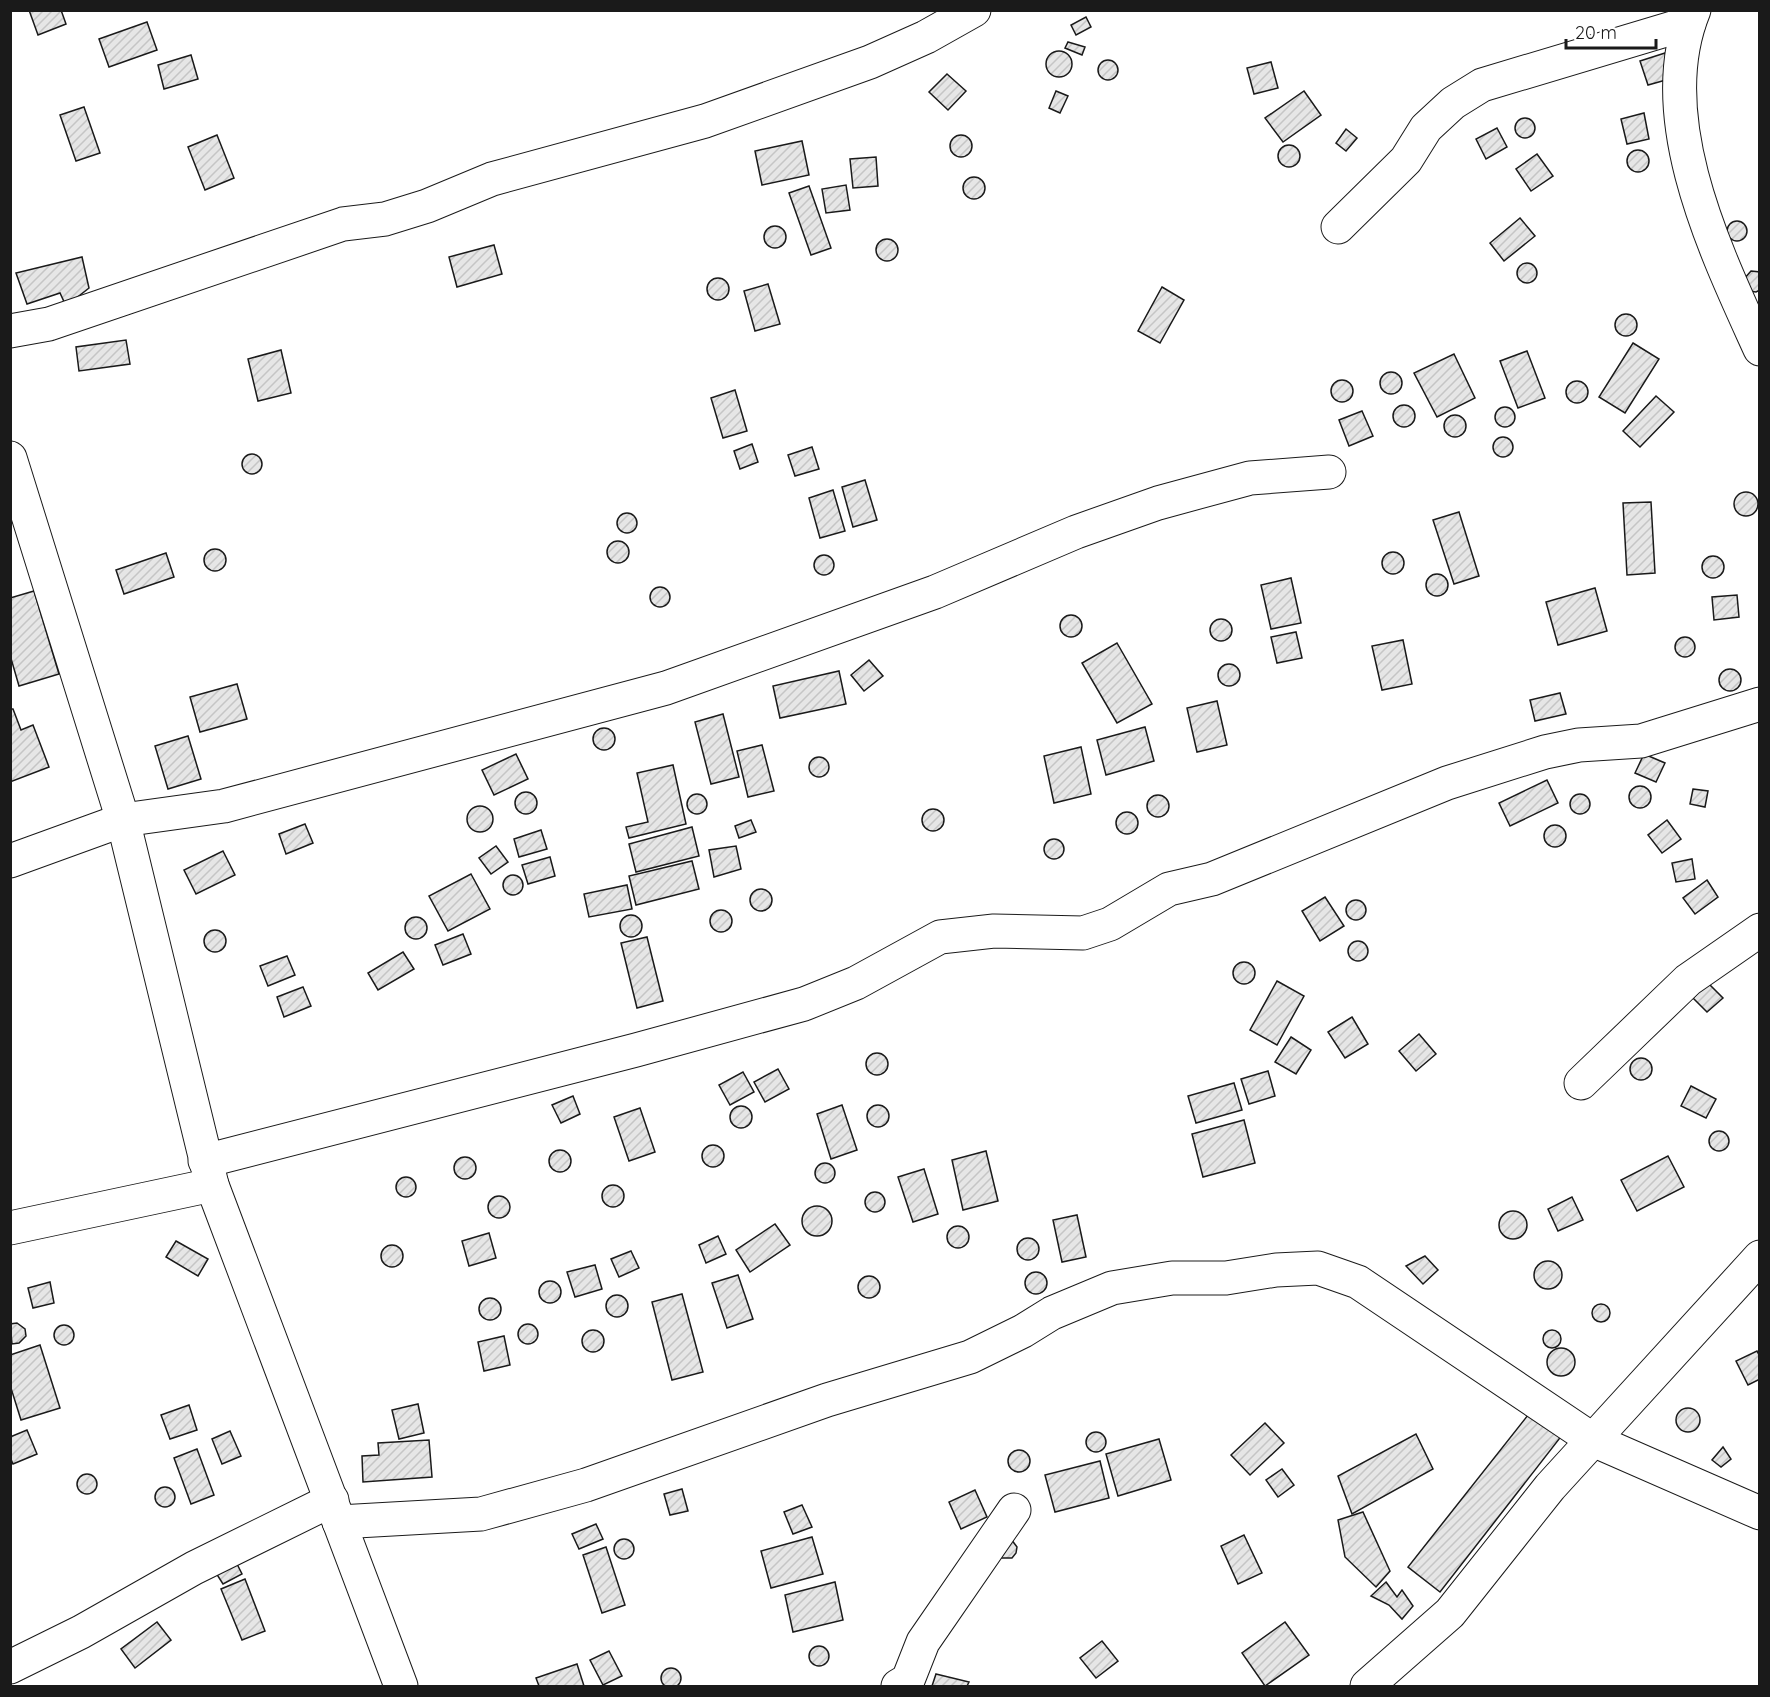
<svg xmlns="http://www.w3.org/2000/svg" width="1770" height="1697" font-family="Quicksand,sans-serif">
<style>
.building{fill:url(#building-hatch);stroke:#1a1a1a;stroke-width:1.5}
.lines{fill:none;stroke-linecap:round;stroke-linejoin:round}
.minor-casing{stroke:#1a1a1a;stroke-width:35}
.minor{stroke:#fff;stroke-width:33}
</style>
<defs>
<pattern id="building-hatch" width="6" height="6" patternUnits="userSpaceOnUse" patternTransform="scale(1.5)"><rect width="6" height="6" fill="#e6e6e6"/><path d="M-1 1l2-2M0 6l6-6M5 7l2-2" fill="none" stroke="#c5c5c5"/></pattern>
</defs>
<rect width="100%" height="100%" fill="#fff"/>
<g class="building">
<path d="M29,10H61L66,24L38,35Z"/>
<path d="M1086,17L1091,27L1076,35L1071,25Z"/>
<path d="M147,22L157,50L109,67L99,39Z"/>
<path d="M1068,42L1085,47L1082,55L1065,48Z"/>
<circle cx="1059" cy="64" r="13"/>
<path d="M1665,53L1673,78L1648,85L1640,61Z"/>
<path d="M191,55L198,79L164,89L158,65Z"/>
<circle cx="1108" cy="70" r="10"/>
<path d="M1271,62L1278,88L1254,94L1247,68Z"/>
<path d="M947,74L966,91L948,110L929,92Z"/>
<path d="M1056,91L1068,96L1060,113L1049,108Z"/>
<path d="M1304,91L1321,115L1283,142L1265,118Z"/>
<path d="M84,107L100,153L76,161L60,115Z"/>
<path d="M1644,113L1649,139L1627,144L1621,119Z"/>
<circle cx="1525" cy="128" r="10"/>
<path d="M1497,128L1507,147L1486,159L1476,139Z"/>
<path d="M1346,129L1357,138L1346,151L1336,143Z"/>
<path d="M217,135L234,178L205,190L188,147Z"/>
<circle cx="961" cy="146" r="11"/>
<path d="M802,141L809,175L762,185L755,151Z"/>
<circle cx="1289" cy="156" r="11"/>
<circle cx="1638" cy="161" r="11"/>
<path d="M1537,154L1553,176L1531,191L1516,169Z"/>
<path d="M876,157L878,186L853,188L850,159Z"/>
<circle cx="974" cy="188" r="11"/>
<path d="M846,185L850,210L826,213L822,189Z"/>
<path d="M809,186L831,248L811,255L789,193Z"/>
<path d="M1520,218L1535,236L1504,261L1490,243Z"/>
<circle cx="1737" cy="231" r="10"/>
<circle cx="775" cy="237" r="11"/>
<circle cx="887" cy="250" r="11"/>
<path d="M494,245L502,274L457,287L449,257Z"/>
<path d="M82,257L89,288L66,306L60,293L27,304L16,273Z"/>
<circle cx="1527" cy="273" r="10"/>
<path d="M1751,271L1760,272V290L1756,292L1749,291L1744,279Z"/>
<circle cx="718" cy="289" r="11"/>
<path d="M768,284L780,324L755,331L744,291Z"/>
<path d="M1162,287L1184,300L1160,343L1138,331Z"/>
<circle cx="1626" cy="325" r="11"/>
<path d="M126,340L130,364L79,371L76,347Z"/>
<path d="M1633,343L1659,359L1625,413L1599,397Z"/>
<path d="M281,350L291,393L258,401L248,359Z"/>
<path d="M1527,351L1545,398L1518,408L1500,361Z"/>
<path d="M1454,354L1475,398L1437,417L1414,373Z"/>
<circle cx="1391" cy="383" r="11"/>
<circle cx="1342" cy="391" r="11"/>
<circle cx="1577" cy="392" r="11"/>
<path d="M735,390L747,431L723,438L711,398Z"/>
<path d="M1656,396L1674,412L1640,447L1623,431Z"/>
<circle cx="1404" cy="416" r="11"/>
<circle cx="1505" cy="417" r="10"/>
<path d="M1362,411L1373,436L1349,446L1339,420Z"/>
<circle cx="1455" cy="426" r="11"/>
<circle cx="1503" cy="447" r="10"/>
<path d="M752,444L758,462L740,469L734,451Z"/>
<path d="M812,447L819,469L795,476L788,455Z"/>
<circle cx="252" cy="464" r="10"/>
<path d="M865,480L877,520L853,527L842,487Z"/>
<path d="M833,490L845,531L820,538L809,498Z"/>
<circle cx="1746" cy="504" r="12"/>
<path d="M1651,502L1655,573L1627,575L1623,503Z"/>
<path d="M1459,512L1479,576L1454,584L1433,520Z"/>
<circle cx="627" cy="523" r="10"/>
<circle cx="618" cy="552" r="11"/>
<circle cx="215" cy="560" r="11"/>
<circle cx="1393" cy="563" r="11"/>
<path d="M166,553L174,577L124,594L116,570Z"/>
<circle cx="824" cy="565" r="10"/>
<circle cx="1713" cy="567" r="11"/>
<circle cx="1437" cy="585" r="11"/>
<path d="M1291,578L1301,623L1271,629L1261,585Z"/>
<circle cx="660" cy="597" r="10"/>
<path d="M1595,588L1607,631L1558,645L1546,602Z"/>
<path d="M34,591L59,674L19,686L10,655V598Z"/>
<path d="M1737,595L1739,617L1714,620L1712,597Z"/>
<circle cx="1071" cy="626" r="11"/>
<circle cx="1221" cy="630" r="11"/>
<path d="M1296,632L1302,658L1277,663L1271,637Z"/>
<circle cx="1685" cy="647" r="10"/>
<path d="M1403,640L1412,684L1382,690L1372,646Z"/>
<path d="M1117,643L1152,704L1117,723L1082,663Z"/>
<path d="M869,660L883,676L864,691L851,675Z"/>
<circle cx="1229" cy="675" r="11"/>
<circle cx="1730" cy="680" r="11"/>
<path d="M839,671L846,704L780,718L773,686Z"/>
<path d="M237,684L247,719L200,732L190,697Z"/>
<path d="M1560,693L1566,714L1535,721L1530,700Z"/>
<path d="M1217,701L1227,745L1197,752L1187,708Z"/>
<path d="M10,709H13L21,730L33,725L49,767L10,782Z"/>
<path d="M723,714L739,777L711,784L695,722Z"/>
<path d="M1145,727L1154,761L1106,775L1097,740Z"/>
<circle cx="604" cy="739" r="11"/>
<path d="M188,736L201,779L168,789L155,746Z"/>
<path d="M762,745L774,791L748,797L737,751Z"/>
<path d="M1081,747L1091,794L1054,803L1044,756Z"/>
<path d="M516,754L528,779L494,795L482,770Z"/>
<path d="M1644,754L1665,763L1656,782L1635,773Z"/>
<circle cx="819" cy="767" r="10"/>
<path d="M673,765L686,824L629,838L626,827L648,822L637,773Z"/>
<path d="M1547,780L1558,803L1510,826L1499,803Z"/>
<circle cx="1640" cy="797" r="11"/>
<path d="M1693,789L1708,791L1705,807L1690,804Z"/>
<circle cx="526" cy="803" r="11"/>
<circle cx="1580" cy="804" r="10"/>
<circle cx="697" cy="804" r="10"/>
<circle cx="1158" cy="806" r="11"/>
<circle cx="480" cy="819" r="13"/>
<circle cx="933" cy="820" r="11"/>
<circle cx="1127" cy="823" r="11"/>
<path d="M751,820L756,832L739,838L735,826Z"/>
<path d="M1667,820L1681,839L1662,853L1648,835Z"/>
<path d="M305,824L313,843L286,854L279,834Z"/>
<circle cx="1555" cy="836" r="11"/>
<path d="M692,827L699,856L636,872L629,844Z"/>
<path d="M541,830L547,849L519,857L514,839Z"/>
<circle cx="1054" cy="849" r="10"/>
<path d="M496,846L508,862L491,874L479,858Z"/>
<path d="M736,846L741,869L714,877L709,850Z"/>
<path d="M223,851L235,875L196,894L184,870Z"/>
<path d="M550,857L555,876L528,884L522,865Z"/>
<path d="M1692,859L1695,879L1676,882L1672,863Z"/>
<path d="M692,861L699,889L636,905L629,876Z"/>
<path d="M471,874L490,909L448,931L429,896Z"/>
<circle cx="513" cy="885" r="10"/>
<path d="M1707,880L1718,897L1695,914L1683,898Z"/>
<path d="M627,885L632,909L589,917L584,894Z"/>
<circle cx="761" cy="900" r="11"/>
<path d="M1325,897L1344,926L1320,941L1302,911Z"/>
<circle cx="1356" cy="910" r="10"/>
<circle cx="721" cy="921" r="11"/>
<circle cx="631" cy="926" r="11"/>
<circle cx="416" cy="928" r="11"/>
<circle cx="215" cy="941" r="11"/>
<path d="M463,934L471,954L443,965L435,945Z"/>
<path d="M647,937L663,1001L637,1008L621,943Z"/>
<circle cx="1358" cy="951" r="10"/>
<path d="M403,952L414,969L378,990L368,973Z"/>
<path d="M287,956L295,975L268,986L260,966Z"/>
<circle cx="1244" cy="973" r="11"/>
<path d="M1277,981L1304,996L1277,1045L1250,1030Z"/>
<path d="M1708,983L1723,998L1707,1012L1693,998Z"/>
<path d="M303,987L311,1006L284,1017L277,997Z"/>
<path d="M1352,1017L1368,1044L1345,1058L1328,1032Z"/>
<path d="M1419,1034L1436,1054L1416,1071L1399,1051Z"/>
<path d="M1291,1037L1311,1050L1296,1074L1275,1062Z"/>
<circle cx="877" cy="1064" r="11"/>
<circle cx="1641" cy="1069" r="11"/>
<path d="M778,1069L789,1089L765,1102L754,1082Z"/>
<path d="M1268,1071L1275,1096L1249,1104L1241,1079Z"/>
<path d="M743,1072L754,1092L730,1105L719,1085Z"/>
<path d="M1234,1083L1242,1110L1196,1123L1188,1096Z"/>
<path d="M1691,1086L1716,1099L1706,1118L1681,1106Z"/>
<path d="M573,1096L580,1114L561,1123L552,1105Z"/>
<path d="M842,1105L857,1150L831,1159L817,1114Z"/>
<circle cx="878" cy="1116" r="11"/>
<circle cx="741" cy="1117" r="11"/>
<path d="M640,1108L655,1152L629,1161L614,1117Z"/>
<path d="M1244,1120L1255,1163L1203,1177L1192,1134Z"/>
<circle cx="1719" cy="1141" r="10"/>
<circle cx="713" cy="1156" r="11"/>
<circle cx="560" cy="1161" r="11"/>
<path d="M986,1151L998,1201L963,1210L952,1160Z"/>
<path d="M1668,1156L1684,1187L1637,1211L1621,1180Z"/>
<circle cx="465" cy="1168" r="11"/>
<circle cx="825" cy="1173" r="10"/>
<path d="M924,1169L938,1214L913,1222L898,1177Z"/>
<circle cx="406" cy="1187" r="10"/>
<circle cx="613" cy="1196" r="11"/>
<circle cx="875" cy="1202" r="10"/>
<circle cx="499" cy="1207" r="11"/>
<path d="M1572,1197L1583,1220L1558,1231L1548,1209Z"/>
<circle cx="817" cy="1221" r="15"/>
<circle cx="1513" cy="1225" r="14"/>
<path d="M1077,1215L1086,1257L1062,1262L1053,1220Z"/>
<path d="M775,1224L790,1245L750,1272L736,1250Z"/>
<circle cx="958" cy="1237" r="11"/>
<path d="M489,1233L496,1258L469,1266L462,1241Z"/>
<path d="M718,1236L726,1254L706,1263L699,1245Z"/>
<circle cx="1028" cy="1249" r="11"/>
<path d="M176,1241L208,1259L198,1276L166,1257Z"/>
<circle cx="392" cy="1256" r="11"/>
<path d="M631,1251L639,1268L619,1277L611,1259Z"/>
<path d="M1425,1256L1438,1270L1423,1284L1406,1266Z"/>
<circle cx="1548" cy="1275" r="14"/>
<path d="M595,1265L602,1289L575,1297L567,1272Z"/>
<circle cx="1036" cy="1283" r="11"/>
<path d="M738,1275L753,1319L727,1328L712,1283Z"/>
<circle cx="869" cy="1287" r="11"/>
<circle cx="550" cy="1292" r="11"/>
<path d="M50,1282L54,1303L33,1308L28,1288Z"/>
<path d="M682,1294L703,1372L672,1380L652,1302Z"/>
<circle cx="617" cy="1306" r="11"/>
<circle cx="490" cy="1309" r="11"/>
<circle cx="1601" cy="1313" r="9"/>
<path d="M17,1323L25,1329L26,1336L19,1343L12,1344L10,1324Z"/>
<circle cx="528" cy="1334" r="10"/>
<circle cx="64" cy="1335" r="10"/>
<circle cx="1552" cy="1339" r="9"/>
<circle cx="593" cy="1341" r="11"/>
<path d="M504,1336L510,1365L484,1371L478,1342Z"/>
<path d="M40,1345L60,1408L21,1420L10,1385V1355Z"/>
<circle cx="1561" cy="1362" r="14"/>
<path d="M1757,1351L1760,1357V1379L1748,1385L1736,1361Z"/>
<path d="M418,1404L424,1433L399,1439L392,1410Z"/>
<path d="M189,1405L197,1430L170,1439L161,1415Z"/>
<circle cx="1688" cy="1420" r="12"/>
<path d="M1532,1410L1563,1434L1440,1592L1408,1567Z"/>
<path d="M1265,1423L1284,1443L1250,1475L1231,1455Z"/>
<path d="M27,1430L37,1454L13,1464L10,1457V1437Z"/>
<path d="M230,1431L241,1456L222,1464L212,1439Z"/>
<circle cx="1096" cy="1442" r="10"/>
<path d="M1416,1434L1433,1469L1352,1514L1338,1476Z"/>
<path d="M1159,1439L1171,1480L1118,1496L1106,1454Z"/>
<path d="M429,1440L432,1477L363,1482L362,1456L379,1455L378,1443Z"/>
<path d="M1723,1447L1731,1459L1721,1467L1712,1460Z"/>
<path d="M197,1449L214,1495L191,1504L174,1458Z"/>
<circle cx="1019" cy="1461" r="11"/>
<path d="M1100,1461L1109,1498L1055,1512L1045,1475Z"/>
<path d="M1282,1469L1294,1485L1278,1497L1266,1480Z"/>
<circle cx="87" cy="1484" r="10"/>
<circle cx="165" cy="1497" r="10"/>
<path d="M682,1489L688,1511L670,1515L664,1494Z"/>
<path d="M975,1490L987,1517L961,1529L949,1502Z"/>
<path d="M802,1505L812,1527L793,1534L784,1512Z"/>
<path d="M1363,1512L1390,1571L1376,1587L1345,1557L1338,1520Z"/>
<path d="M596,1524L603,1539L579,1549L572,1534Z"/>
<path d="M1244,1535L1262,1573L1238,1584L1221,1546Z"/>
<path d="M812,1537L823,1574L771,1588L761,1551Z"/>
<circle cx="624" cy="1549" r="10"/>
<path d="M1011,1539L1017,1547L1016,1553L1012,1558H1002L999,1556Z"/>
<path d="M606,1547L625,1605L602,1613L583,1555Z"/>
<path d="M236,1562L242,1574L223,1584L216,1573Z"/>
<path d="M245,1579L265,1631L242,1640L221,1589Z"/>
<path d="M835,1582L843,1620L793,1632L785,1595Z"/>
<path d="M1386,1582L1397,1597L1402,1590L1413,1606L1402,1619L1389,1605L1371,1596Z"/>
<path d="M157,1622L171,1640L135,1668L121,1649Z"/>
<path d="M1285,1622L1309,1655L1265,1686L1242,1653Z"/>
<path d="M1102,1641L1118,1661L1096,1678L1080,1658Z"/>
<circle cx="819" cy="1656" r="10"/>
<path d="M609,1651L622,1676L603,1685L590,1660Z"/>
<path d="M577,1664L584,1686H539L536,1678Z"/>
<circle cx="671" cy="1678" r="10"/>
<path d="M936,1674L969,1682L967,1686H932Z"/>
</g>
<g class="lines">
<g class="minor-casing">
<g id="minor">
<path d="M1694,10C1650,117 1716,252 1760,349"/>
<path d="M1338,227L1406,160L1426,128L1453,103L1482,85L1689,23"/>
<path d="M10,331L49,324L343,224L385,219L427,206L492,179L705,121L870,62L926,37L974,10"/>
<path d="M10,458L123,820L212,1185L401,1686"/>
<path d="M10,861L123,820L224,806L666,688L935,592L1076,532L1158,503L1250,478L1329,472"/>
<path d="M1581,1083L1688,980L1760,930"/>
<path d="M205,1161L636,1050L804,1004L856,983L940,937L994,931L1083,933L1110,924L1169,889L1212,879L1447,783L1545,752L1579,745L1641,741L1760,704"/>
<path d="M10,1228L212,1185"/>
<path d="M339,1522L481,1514L586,1485L827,1400L970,1357L1023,1331L1052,1313L1112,1288L1172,1278H1226L1276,1270L1318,1268L1358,1282L1593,1440L1760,1513"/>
<path d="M10,1667L81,1632L194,1568L332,1500"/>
<path d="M898,1686L908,1680L923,1642L1014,1510"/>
<path d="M1367,1686L1450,1613L1550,1487L1760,1257"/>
</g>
</g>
<use href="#minor" class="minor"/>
</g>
<rect width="1770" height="1697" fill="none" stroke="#1a1a1a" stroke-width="24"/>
<path d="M1566 39v9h90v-9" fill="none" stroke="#1a1a1a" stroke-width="3"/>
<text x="1575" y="39" font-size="18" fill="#1a1a1a" stroke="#ffffff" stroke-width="4.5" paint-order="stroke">20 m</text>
</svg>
